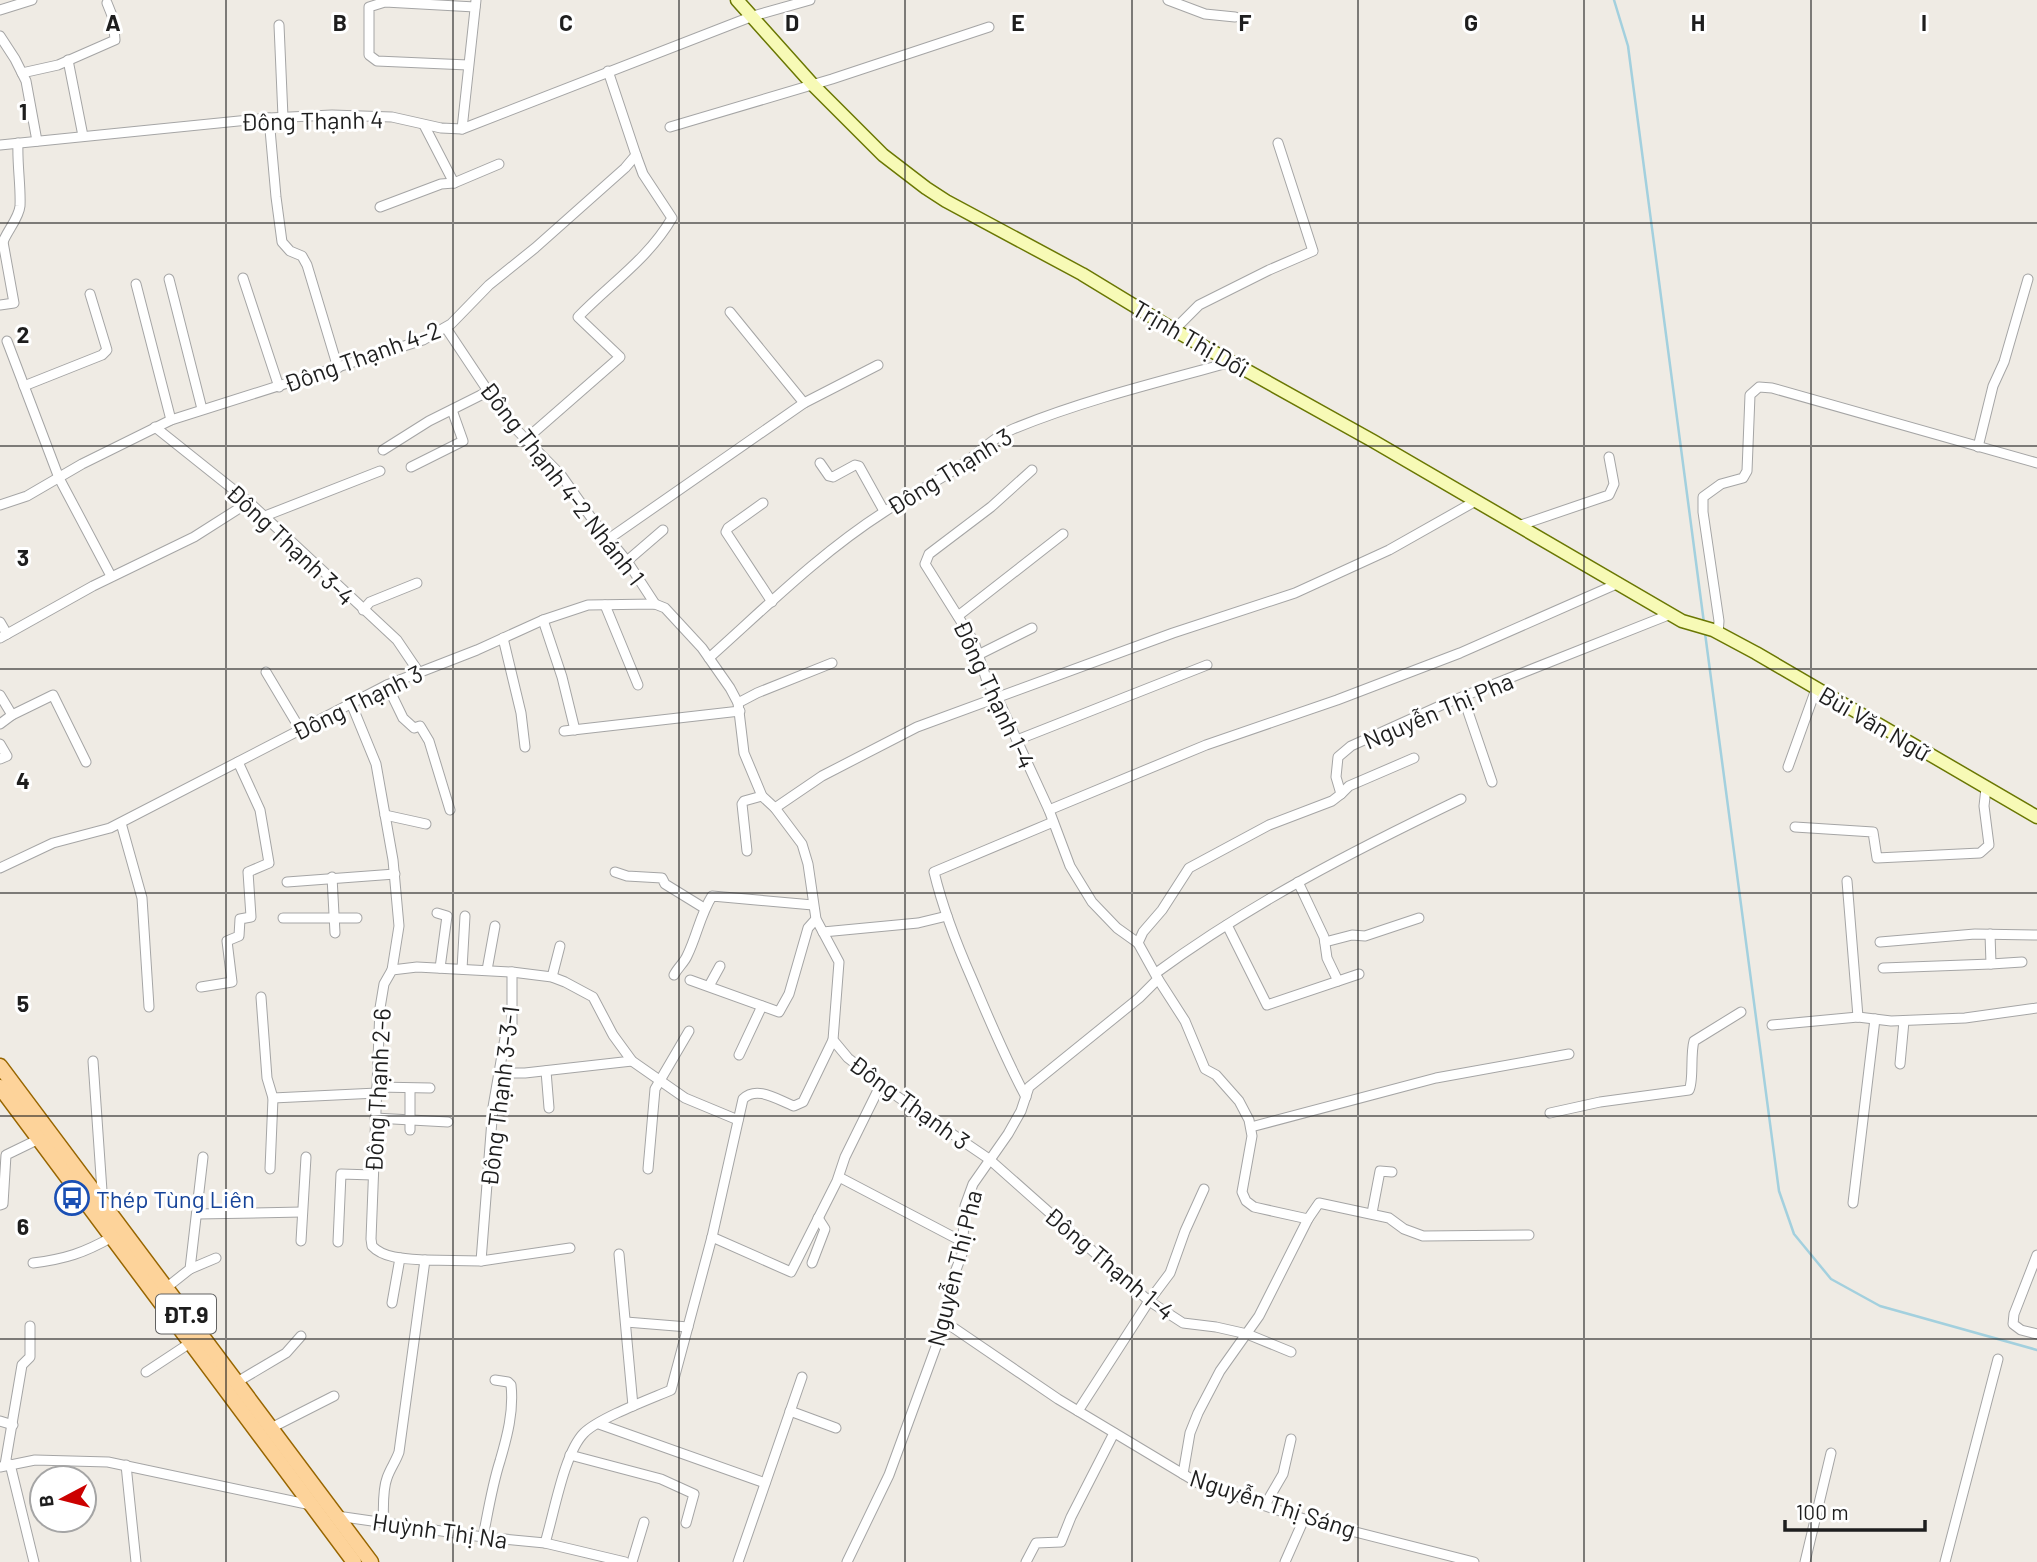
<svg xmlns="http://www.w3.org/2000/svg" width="2037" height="1562" font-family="Barlow,sans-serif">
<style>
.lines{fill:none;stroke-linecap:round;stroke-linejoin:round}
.stream{stroke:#a3d0de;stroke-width:2.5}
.street-casing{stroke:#a5a5a5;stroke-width:11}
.secondary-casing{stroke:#6a7703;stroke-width:15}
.primary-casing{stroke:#986600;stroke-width:17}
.street{stroke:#fff;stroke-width:9}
.secondary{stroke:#f7fab6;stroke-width:12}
.primary{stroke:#fdd39a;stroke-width:14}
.grid{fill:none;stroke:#1e1e1e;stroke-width:2;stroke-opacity:0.55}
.labels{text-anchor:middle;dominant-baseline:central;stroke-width:6;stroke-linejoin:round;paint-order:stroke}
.shield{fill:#fff;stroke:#626262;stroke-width:2}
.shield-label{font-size:23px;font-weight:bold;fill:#1e1e1e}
.street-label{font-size:24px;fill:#1e1e1e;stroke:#fff}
.transit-label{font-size:24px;fill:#164399;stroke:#fff;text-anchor:start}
.grid-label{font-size:23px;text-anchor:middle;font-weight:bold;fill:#1e1e1e;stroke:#fff;stroke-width:6;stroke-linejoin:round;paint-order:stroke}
</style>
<rect width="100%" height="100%" fill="#efebe4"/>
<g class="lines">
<g class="stream">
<path d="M1614,0L1628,46L1704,623"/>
<path d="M1705,633L1779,1191L1794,1234L1831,1279L1880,1306L2037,1350"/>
</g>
<g class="street-casing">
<g id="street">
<path d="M1168,0L1205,14L1235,17"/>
<path d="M0,10L32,0"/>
<path d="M279,25L283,117"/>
<path d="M0,36L15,59L26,81L37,141"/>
<path d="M68,60L83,136"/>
<path d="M468,65L377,61L369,55V7L385,2L475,7"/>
<path d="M22,73L58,65L115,40L113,18L107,3"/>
<path d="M269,118L276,197L282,242L290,251L302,256L307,265L338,368"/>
<path d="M424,125L454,183"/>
<path d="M670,127L832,79L989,27"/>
<path d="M462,129L476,0"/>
<path d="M0,145L269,118L332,115L392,117L441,128L462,129L753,16L810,0"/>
<path d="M380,207L441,184L454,183L499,164"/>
<path d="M0,244L3,242C7,231 19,218 20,206C21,187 17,164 18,143"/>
<path d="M243,278L279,387"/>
<path d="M169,279L202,409"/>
<path d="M136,284L171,420"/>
<path d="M0,305L14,303L3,242"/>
<path d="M730,312L804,403"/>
<path d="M446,328L508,421L561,475L590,516L627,561L655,604"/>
<path d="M1174,330L1199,305L1269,270L1313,251L1278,143"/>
<path d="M7,341L59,478L111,576"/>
<path d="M24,386L102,355L107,350L90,294"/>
<path d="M155,427L249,502L397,640L418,671"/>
<path d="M525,440L620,357L578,317C611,283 648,259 672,218L643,174L636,155"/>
<path d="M1978,447L1993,386L2004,362L2028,279"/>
<path d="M383,450L429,421L489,391"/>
<path d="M820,463L829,476L833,477L855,465L859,466L884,511"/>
<path d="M411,467L463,441L452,410"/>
<path d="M1032,470L991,507L929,554L925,564L974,642L987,681L997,697L1049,810L1070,866L1092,902L1117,928L1138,943"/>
<path d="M763,503L728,528L726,532L772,602"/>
<path d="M0,505L27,496L82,464L171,420L423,340L451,324L489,285L535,248L625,168L636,155L608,71"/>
<path d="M265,516L380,471"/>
<path d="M1518,526L1609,495L1614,484L1609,457"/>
<path d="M610,538L804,403L878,365"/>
<path d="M627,561L663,530"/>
<path d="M605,605L638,685"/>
<path d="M363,610L370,602L417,583"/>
<path d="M958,616L1063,534"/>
<path d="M543,620L562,677L575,730"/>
<path d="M0,622L7,634"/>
<path d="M1718,633L1719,621L1703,512V497L1721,484L1743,478L1747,471L1750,395L1759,387L1772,388L2037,463"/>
<path d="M0,638L93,586L194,537L249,502"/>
<path d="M503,638L521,713L525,747"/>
<path d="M978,655L1032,628"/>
<path d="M709,658C765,608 820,553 884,512C908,496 933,484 957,468C977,456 991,438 1013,429C1084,400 1158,382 1232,362"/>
<path d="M266,672L300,729"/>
<path d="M387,685L403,718L414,728L420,726L429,741L450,810"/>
<path d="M0,695L12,715L53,695L86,762"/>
<path d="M1463,697L1492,782"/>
<path d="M351,703L376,764L393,860L399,926L392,970"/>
<path d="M738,703L757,693L832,663"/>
<path d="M0,724L12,715"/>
<path d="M564,731L740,711"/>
<path d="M1017,740L1207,665"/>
<path d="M0,744L7,756L0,759"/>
<path d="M1788,767L1816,689"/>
<path d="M1341,794L1349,786L1414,758"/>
<path d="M775,808L822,776L917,727L1173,633L1295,593L1389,550L1474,502"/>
<path d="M1049,810L1206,745L1337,700L1460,653L1619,583"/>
<path d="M385,815L426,824"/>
<path d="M121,823L142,898L149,1007"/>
<path d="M1795,827L1873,832L1877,858L1980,853L1989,845L1984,806L1986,788"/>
<path d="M747,851L742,804L744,801L762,796"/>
<path d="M0,868L53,843L110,828L387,685L477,650L543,620L588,605L655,604L665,608L702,648L730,688L738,703L744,753L762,796L775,808L802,844L808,864L816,919L839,962L833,1040L848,1058L898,1097L989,1159L1149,1301L1183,1323L1216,1327L1247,1334L1291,1352"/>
<path d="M615,872L627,876L662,878L665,884L704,908"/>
<path d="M332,877L335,933"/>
<path d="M1847,881L1858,1017"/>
<path d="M287,882L395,874"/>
<path d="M1298,882L1324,937L1327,958L1338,981"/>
<path d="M437,913L447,916L440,968"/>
<path d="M283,918H357"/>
<path d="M1227,925L1267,1005L1359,974"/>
<path d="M823,932L918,923L947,916"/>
<path d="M1325,942L1352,935L1365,936L1419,918"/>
<path d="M1880,942L1975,934L2037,935"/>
<path d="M1991,964L2022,962"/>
<path d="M1883,968L1991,964L1990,934"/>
<path d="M462,969L465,916"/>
<path d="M487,970L495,926"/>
<path d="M1156,973C1251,903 1355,850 1461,799"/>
<path d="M674,975C678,967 684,963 687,956C697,936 700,915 712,896L813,905"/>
<path d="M552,977L560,946"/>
<path d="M1158,979L1185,1021L1205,1069L1216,1075L1239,1101L1249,1120L1252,1136L1242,1192L1246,1201L1254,1207L1308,1219L1259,1316L1220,1371L1198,1413L1190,1433L1183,1474"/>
<path d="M690,980L779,1012L789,994L808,928L816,919"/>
<path d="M709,986L720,966"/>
<path d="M201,987L232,982L227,941L239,936L240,919L251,917L248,872L269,863L260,810L238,762"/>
<path d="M261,997L267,1078L273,1098L377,1093"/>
<path d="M1772,1025L1858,1017L1891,1021L1965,1018L2037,1008"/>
<path d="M739,1055L762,1006"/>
<path d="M93,1061L102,1191L97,1195"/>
<path d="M1900,1064L1904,1021"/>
<path d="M546,1071L549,1108"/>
<path d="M499,1073H525L632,1061"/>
<path d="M377,1087L430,1088"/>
<path d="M1026,1097C1005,1058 989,1019 972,979C957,945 943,909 934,872L1053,822"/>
<path d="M1550,1113L1600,1102L1689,1090C1694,1081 1690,1055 1694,1041L1741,1012"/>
<path d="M375,1118L448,1122"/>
<path d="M1251,1127L1436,1078L1569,1054"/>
<path d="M410,1130V1089"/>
<path d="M270,1169L273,1098"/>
<path d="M648,1169L655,1089L689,1031"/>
<path d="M839,1177L963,1242"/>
<path d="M1853,1203L1875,1019"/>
<path d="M0,1205L3,1204L6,1155L39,1139"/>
<path d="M1372,1213L1380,1171L1392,1172"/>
<path d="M197,1214L302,1212"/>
<path d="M1308,1219L1319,1203L1389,1218L1404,1229L1423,1236L1529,1235"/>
<path d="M712,1237L791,1272L837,1181L845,1157L881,1084"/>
<path d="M301,1241L306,1157"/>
<path d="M338,1242L341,1174L373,1175"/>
<path d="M619,1254L633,1406"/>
<path d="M2037,1255L2014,1314L2013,1324L2021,1330L2037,1334"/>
<path d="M425,1260C408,1259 384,1259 372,1246L371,1239L380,1008L384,984L392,970L417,967L512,972L552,977L565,982L593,997L613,1035L632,1061L685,1098L738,1120"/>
<path d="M481,1261L493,1107L505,1038L512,1025V972"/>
<path d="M33,1263C65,1259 84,1253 112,1237"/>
<path d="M812,1263L825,1229L818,1218"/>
<path d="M190,1269L216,1258"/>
<path d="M166,1288L190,1269L203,1157"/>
<path d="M392,1303L400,1258"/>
<path d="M626,1322L688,1327"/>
<path d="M945,1322L1058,1399L1198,1483L1304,1519L1474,1562"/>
<path d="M146,1372L190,1343"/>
<path d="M237,1382L286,1353L301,1336"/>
<path d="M790,1411L836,1428"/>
<path d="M1078,1411L1149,1301L1170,1273L1185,1231L1204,1189"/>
<path d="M0,1421L13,1425"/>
<path d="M599,1424L765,1483"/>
<path d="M271,1428L334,1396"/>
<path d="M570,1455L661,1479L694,1494L686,1523"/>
<path d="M10,1464L34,1562"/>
<path d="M5,1465L22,1365L30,1357V1326"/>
<path d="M126,1465L136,1562"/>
<path d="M0,1467L35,1460L108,1462L311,1505"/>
<path d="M1265,1505L1283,1474L1291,1439"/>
<path d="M337,1516L483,1537L545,1543L625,1562"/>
<path d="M383,1523C384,1509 382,1491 387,1478C390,1469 396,1461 399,1452L425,1260L481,1261L570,1248"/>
<path d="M483,1537C488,1512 492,1486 500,1461C507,1437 514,1411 511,1385L508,1382L495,1380"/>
<path d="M545,1543C554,1514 564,1453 584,1433C599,1418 650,1399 671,1390L712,1237L743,1099C757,1085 778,1100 794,1106L803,1102L833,1040"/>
<path d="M632,1562L644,1522"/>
<path d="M738,1562L802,1377"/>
<path d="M847,1562L889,1475L945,1322L954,1275L962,1254L965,1206L973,1184L1008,1134L1021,1111L1029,1087L1139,998L1158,979L1138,943L1143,932L1162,910L1189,868L1269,825L1332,801L1341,794L1336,777L1338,757L1351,746L1444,704L1671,614"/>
<path d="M1026,1562L1036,1543L1061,1542L1071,1517L1114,1433"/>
<path d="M1285,1562L1304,1519"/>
<path d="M1805,1562L1831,1453"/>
<path d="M1945,1562L1998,1359"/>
</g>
</g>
<g class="secondary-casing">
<path id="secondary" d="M737,0L813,85L883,155L926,188L946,201L1082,274L1174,330L1373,441L1682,621L1713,630L1756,653L2037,817"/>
</g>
<g class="primary-casing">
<g id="primary">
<path d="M0,1066L371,1562"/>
<path d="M0,1087L354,1562"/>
</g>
</g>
<use href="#street" class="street"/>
<use href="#secondary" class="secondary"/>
<use href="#primary" class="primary"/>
</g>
<path class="grid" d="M226,0V1562M453,0V1562M679,0V1562M905,0V1562M1132,0V1562M1358,0V1562M1584,0V1562M1811,0V1562M0,223H2037M0,446H2037M0,669H2037M0,893H2037M0,1116H2037M0,1339H2037"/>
<defs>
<g id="bus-ring" transform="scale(1.75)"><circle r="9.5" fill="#fff" stroke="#1a4fb4" stroke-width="1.5"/><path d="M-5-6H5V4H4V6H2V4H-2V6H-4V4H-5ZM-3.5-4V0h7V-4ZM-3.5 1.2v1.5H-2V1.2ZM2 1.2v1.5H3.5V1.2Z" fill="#1a4fb4"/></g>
</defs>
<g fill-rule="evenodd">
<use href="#bus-ring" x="72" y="1198"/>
</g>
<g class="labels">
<rect class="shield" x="156" y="1294.5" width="60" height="39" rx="5"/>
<g class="shield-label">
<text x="186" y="1314">ĐT.9</text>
</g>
<g class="street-label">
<text transform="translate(312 120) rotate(-1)">Đông Thạnh 4</text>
<text transform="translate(1191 338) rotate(30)">Trịnh Thị Dối</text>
<text transform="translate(362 356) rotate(-20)">Đông Thạnh 4-2</text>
<text transform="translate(949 471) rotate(-32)">Đông Thạnh 3</text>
<text transform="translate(563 483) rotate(52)">Đông Thạnh 4-2 Nhánh 1</text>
<text transform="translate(291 544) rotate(43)">Đông Thạnh 3-4</text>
<text transform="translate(995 694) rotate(65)">Đông Thạnh 1-4</text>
<text transform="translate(357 702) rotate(-26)">Đông Thạnh 3</text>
<text transform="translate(1438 710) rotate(-23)">Nguyễn Thị Pha</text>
<text transform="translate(1875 723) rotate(30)">Bùi Văn Ngữ</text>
<text transform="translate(377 1090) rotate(-87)">Đông Thạnh 2-6</text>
<text transform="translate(499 1096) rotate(-83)">Đông Thạnh 3-3-1</text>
<text transform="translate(910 1102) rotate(36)">Đông Thạnh 3</text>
<text transform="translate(1110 1263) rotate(40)">Đông Thạnh 1-4</text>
<text transform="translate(954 1268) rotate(-76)">Nguyễn Thị Pha</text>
<text transform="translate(1273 1503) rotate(18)">Nguyễn Thị Sáng</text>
<text transform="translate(440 1530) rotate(8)">Huỳnh Thị Na</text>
</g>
<g class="transit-label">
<text x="96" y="1198">Thép Tùng Liên</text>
</g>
</g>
<g class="grid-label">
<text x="113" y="31">A</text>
<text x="340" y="31">B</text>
<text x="566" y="31">C</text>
<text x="792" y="31">D</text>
<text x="1018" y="31">E</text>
<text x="1245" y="31">F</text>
<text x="1471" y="31">G</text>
<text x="1698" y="31">H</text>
<text x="1924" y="31">I</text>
<text x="23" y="120">1</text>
<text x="23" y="343">2</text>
<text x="23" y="566">3</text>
<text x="23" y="789">4</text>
<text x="23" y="1012">5</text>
<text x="23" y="1235">6</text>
</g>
<g transform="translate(63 1499) rotate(263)"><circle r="33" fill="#ffffff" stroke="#a5a5a5" stroke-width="2"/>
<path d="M0-5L12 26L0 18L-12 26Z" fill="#cc0100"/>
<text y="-10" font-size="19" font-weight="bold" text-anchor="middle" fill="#1e1e1e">B</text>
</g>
<path d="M1785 1520v10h140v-10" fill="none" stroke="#1e1e1e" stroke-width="3.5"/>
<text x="1796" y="1520" font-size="21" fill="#1e1e1e" stroke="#ffffff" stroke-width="5" paint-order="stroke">100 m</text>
</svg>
